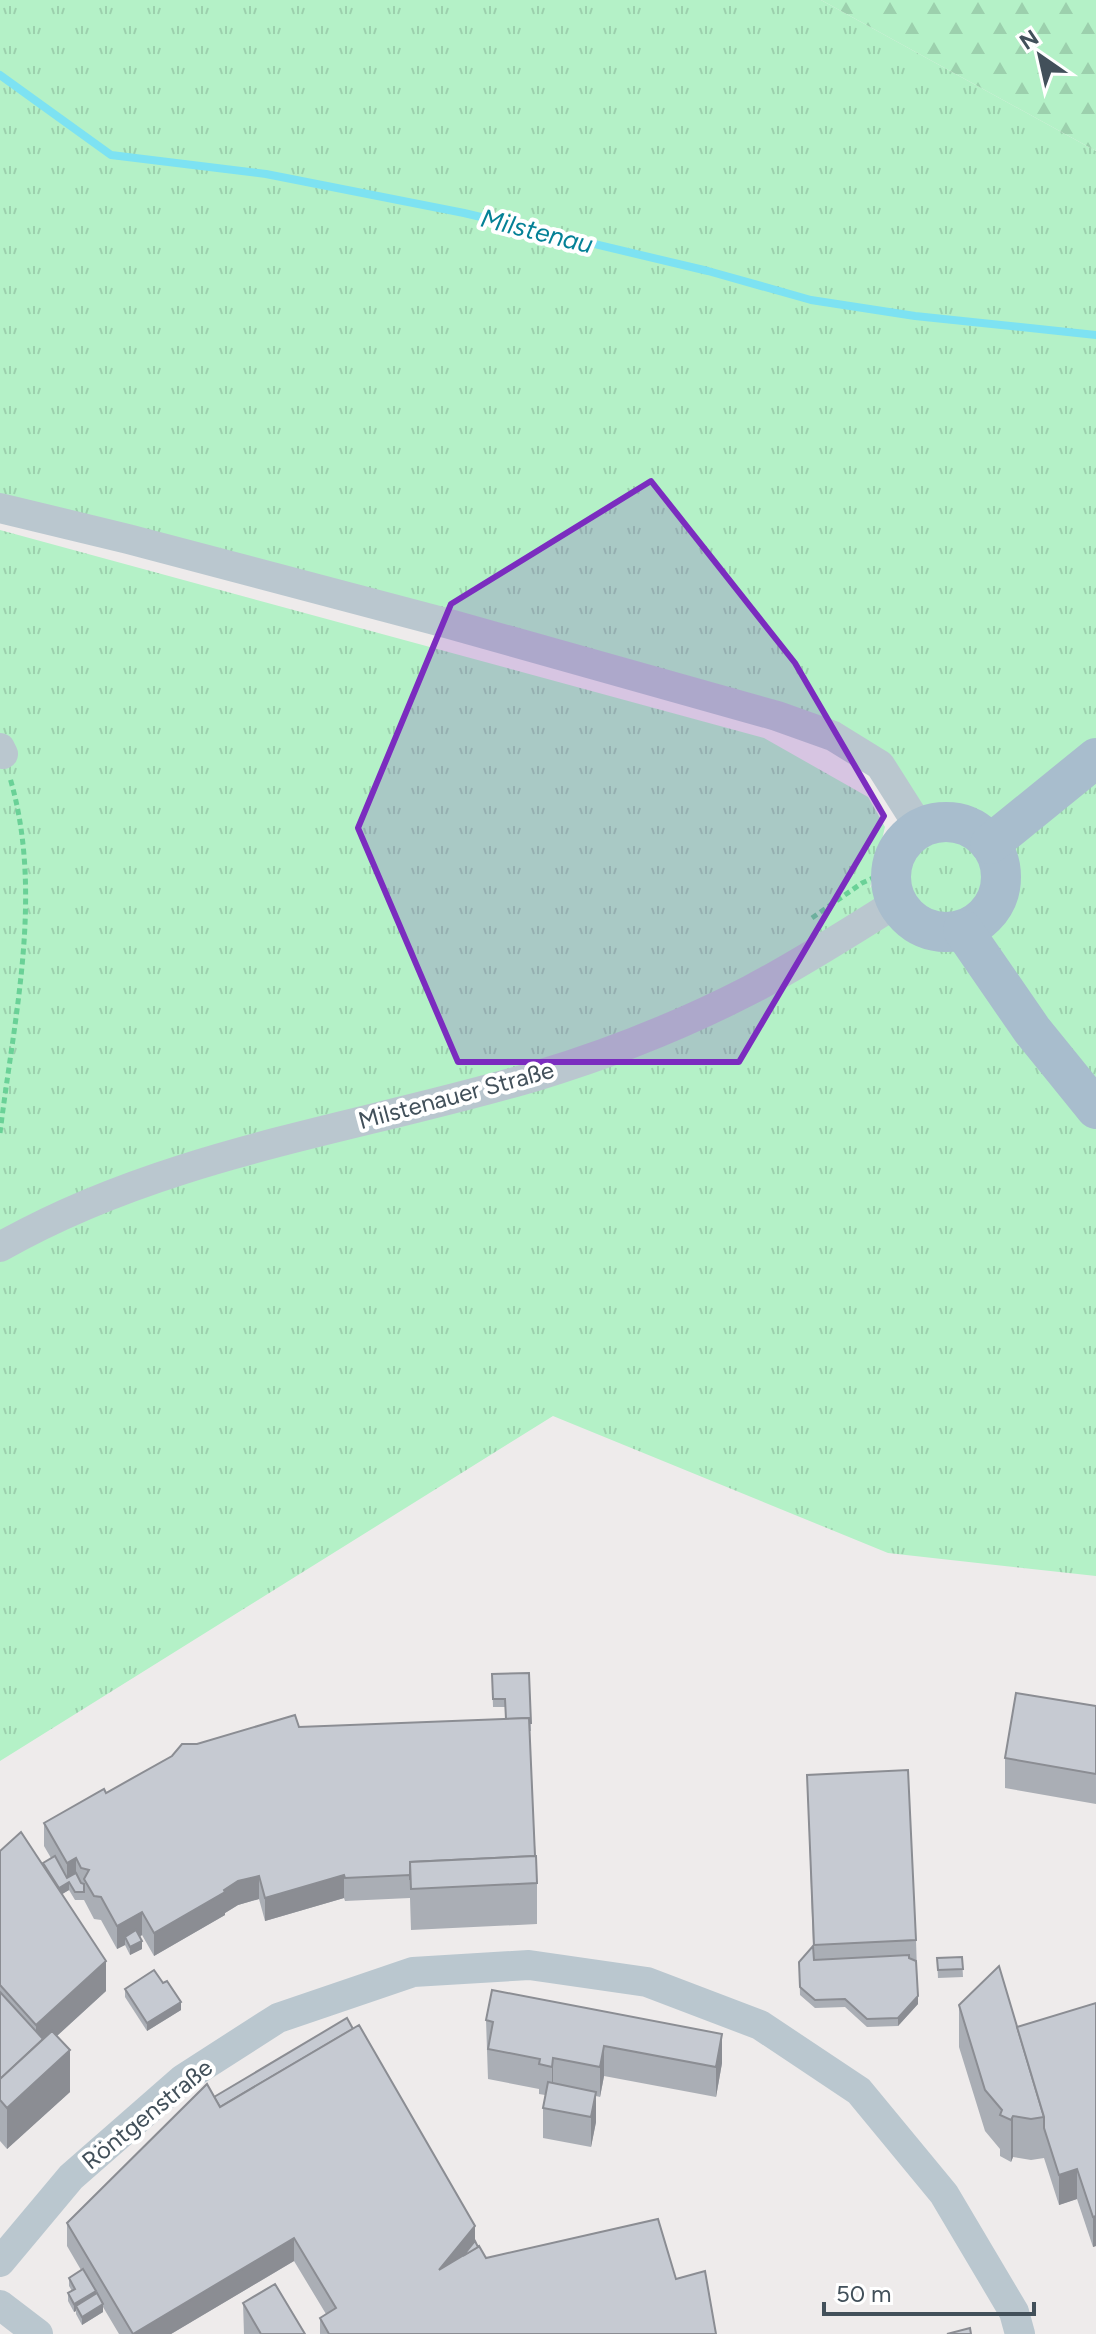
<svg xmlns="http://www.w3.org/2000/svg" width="1096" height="2334" font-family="Figtree,sans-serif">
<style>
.grass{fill:url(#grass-tufts)}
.forest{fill:url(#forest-firs)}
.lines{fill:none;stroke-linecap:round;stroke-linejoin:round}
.stream{stroke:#7de2f2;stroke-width:8}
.path{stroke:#6ad197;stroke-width:5;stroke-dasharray:6 4;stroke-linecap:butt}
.minor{stroke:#bac7cf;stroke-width:30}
.major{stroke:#a8bdcd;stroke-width:40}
.wall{fill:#aaaeb5}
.shaded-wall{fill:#8b8d93}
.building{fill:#c6cad2;stroke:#8b8d93;stroke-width:2}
.marked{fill:#7b2cbf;fill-opacity:0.2;stroke:#7b2cbf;stroke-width:6;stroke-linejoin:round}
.labels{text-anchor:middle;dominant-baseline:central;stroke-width:8;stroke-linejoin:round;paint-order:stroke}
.street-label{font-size:24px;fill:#42505a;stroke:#fff}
.water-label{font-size:26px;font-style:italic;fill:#048196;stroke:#fff}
</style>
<defs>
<pattern id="grass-tufts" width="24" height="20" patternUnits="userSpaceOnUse" patternTransform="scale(2)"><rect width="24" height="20" fill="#b4f1c7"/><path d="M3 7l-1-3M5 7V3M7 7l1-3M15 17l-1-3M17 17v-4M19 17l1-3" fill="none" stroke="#9cd0ad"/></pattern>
<pattern id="forest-firs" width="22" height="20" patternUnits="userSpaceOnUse" patternTransform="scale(2)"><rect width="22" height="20" fill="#b4f1c7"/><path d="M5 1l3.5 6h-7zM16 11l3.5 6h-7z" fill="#9cd0ad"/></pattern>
</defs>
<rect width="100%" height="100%" fill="#eeebeb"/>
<path class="grass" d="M0,0H821L1096,151V1576L888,1553L553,1416L0,1761V530L764,738L868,797L885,827L870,888L909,835L880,765L833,736L0,508Z"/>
<path class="forest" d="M821,0H1096V151Z"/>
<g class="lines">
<path class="stream" d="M0,75L111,155L266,174L464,213L708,271L811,300L915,316L1096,335"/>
<g class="path">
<path d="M812,918L862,883L891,870"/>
<path d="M0,1133C14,1017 44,893 10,778"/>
</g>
<g class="minor">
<path d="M0,508L128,539L446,623L777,716L833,736L880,765L920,828"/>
<path d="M0,748L3,754"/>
<path d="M0,1247C165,1153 357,1129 536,1076C609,1054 682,1025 750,990C800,964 848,933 896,903"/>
<path d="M0,2262L71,2177L183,2079L278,2018L413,1972L529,1965L647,1982L760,2025L859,2091L944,2194L1014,2312L1020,2334"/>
<path d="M0,2305L38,2334"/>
</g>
<g class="major">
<circle cx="946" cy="877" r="55"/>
<path d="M990,844L1096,758"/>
<path d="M963,930L1032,1030L1096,1109"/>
</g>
</g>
<g class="wall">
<path d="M529,1673L531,1731H529L537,1883V1924L411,1930L410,1898L345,1901L344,1898L265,1921L259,1899L238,1905L225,1913V1915L154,1956L142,1935L140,1937L142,1949L130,1955L125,1945L117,1949L101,1920L94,1919L84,1900H75L69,1890L62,1894L106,1991L57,2036L70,2092L7,2149L0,2141V1851L43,1865V1863L51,1858L44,1846V1823L106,1793L197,1744L299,1727L506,1719L505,1707H493L492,1674Z"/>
<path d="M1096,1706V1804L1005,1788V1758Z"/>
<path d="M807,1775L916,1940L918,2004L898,2026L867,2027L845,2007L815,2008L800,1995L799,1962L813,1946Z"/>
<path d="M962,1957L963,1977L938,1978L937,1958Z"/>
<path d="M125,1989L181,2010L147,2031L125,1997Z"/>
<path d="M1096,2003V2246L1093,2247L1077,2199L1059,2205L1044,2158L1031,2160L1013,2157L1011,2162L1000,2156V2149L985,2131L959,2047V2005L1017,2027Z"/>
<path d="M486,2020L722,2063L716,2097L604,2076L600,2097L596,2096V2122L591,2147L543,2138V2108L545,2095L539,2094V2089L488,2079Z"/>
<path d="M214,2097L475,2241L486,2258L676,2279L716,2334H320V2318L326,2314L294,2261L171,2334H119L103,2307V2312L82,2325L76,2314V2311L74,2312L68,2301V2293L72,2291L69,2286V2278L81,2270L67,2246V2223Z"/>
<path d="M243,2303L305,2334H244Z"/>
</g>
<g class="shaded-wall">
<path d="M76,1858V1881L69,1882V1890L59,1896V1888L67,1883V1863Z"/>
<path d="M344,1875V1898L265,1921V1898Z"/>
<path d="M259,1876V1899L238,1905L225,1913V1915L154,1956V1933L238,1881Z"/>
<path d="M142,1912V1935L128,1943L125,1937V1945L117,1949V1926Z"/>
<path d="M142,1941V1949L130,1955V1947Z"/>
<path d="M106,1961V1991L36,2055V2025Z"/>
<path d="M918,1996V2004L898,2026V2018Z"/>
<path d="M181,2002V2010L147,2031V2023Z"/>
<path d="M722,2034V2063L716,2097V2067Z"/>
<path d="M604,2046V2076L600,2097V2067Z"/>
<path d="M70,2050V2092L7,2149V2108Z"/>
<path d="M553,2058V2088L552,2097V2067Z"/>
<path d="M596,2092V2122L591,2147V2117Z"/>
<path d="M1013,2116V2157L1011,2162V2120Z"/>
<path d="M1077,2169V2199L1059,2205V2175Z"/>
<path d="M1096,2216V2246L1093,2247V2217Z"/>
<path d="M475,2226V2249L439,2270Z"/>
<path d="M294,2238V2261L171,2334H133Z"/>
<path d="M96,2291V2299L76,2306V2311L74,2312V2304Z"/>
<path d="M103,2304V2312L82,2325V2317Z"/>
</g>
<g class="building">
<path d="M529,1673L531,1723H529V1718L506,1719L505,1699H493L492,1674Z"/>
<path d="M1016,1693L1096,1706V1774L1005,1758Z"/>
<path d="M295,1715L299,1727L529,1718L535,1856L410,1862V1880V1875L345,1878L344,1875L265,1898L259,1876L238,1881L224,1890L225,1892L154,1933L142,1912L117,1926L101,1897L94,1896L84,1879L89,1870L81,1868L76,1858L67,1863L44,1823L104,1789L106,1793L172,1756L182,1744H197Z"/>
<path d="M908,1770L916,1940L814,1945L807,1775Z"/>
<path d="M21,1832L106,1961L36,2025L0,1985V1851Z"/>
<path d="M55,1856L67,1878L76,1873L81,1883L84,1884V1892H75L69,1882L59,1888L43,1863Z"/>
<path d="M536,1856L537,1883L411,1889L410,1862Z"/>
<path d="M136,1930L142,1941L130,1947L125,1937Z"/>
<path d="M813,1946L814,1960L909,1955V1958L916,1961L918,1996L898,2018L867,2019L845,1999L815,2000L800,1987L799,1962Z"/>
<path d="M962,1957L963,1969L938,1970L937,1958Z"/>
<path d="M999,1966L1044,2117L1031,2119L1013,2116L1011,2120L1000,2115L1002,2110L985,2090L959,2005Z"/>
<path d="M154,1970L163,1983L167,1981L181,2002L147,2023L125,1989Z"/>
<path d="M492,1990L722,2034L716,2067L604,2046L600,2067L553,2058L552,2067L539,2064L540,2059L488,2049L493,2022L486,2020Z"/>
<path d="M0,1992L43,2039L0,2079Z"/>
<path d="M1096,2003V2216L1093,2217L1077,2169L1059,2175L1044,2128V2117L1017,2027Z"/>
<path d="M347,2018L353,2029L220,2107L214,2097Z"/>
<path d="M359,2025L475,2226L439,2270L479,2246L486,2258L658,2219L676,2279L705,2271L716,2334H329L320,2318L336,2308L294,2238L133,2334L67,2223L207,2084L220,2107Z"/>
<path d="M52,2031L70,2050L7,2108L0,2100V2079Z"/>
<path d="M548,2082L596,2092L591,2117L543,2108Z"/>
<path d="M475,2241L478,2247L463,2256Z"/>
<path d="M83,2269L96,2291L74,2304L68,2293L75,2289L69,2278Z"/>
<path d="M275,2284L305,2334H261L243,2303Z"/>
<path d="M97,2293L103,2304L82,2317L76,2306Z"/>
<path d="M970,2328L971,2334H947Z"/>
</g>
<path class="marked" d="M651,481L795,663L884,816L739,1062H458L358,828L451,604Z"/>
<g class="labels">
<g class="street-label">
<text transform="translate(456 1095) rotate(-15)">Milstenauer Straße</text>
<text transform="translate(147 2114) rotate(-39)">Röntgenstraße</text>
</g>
<g class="water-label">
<text transform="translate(537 231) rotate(14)">Milstenau</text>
</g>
</g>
<g transform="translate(1040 56) rotate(326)" stroke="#ffffff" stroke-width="6" paint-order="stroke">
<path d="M0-6L14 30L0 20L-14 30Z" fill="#42505a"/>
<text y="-12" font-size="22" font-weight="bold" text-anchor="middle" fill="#42505a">N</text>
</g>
<path d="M824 2302v12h210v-12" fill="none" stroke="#42505a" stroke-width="4"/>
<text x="836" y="2302" font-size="24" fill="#42505a" stroke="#ffffff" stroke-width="6" paint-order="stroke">50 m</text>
</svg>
